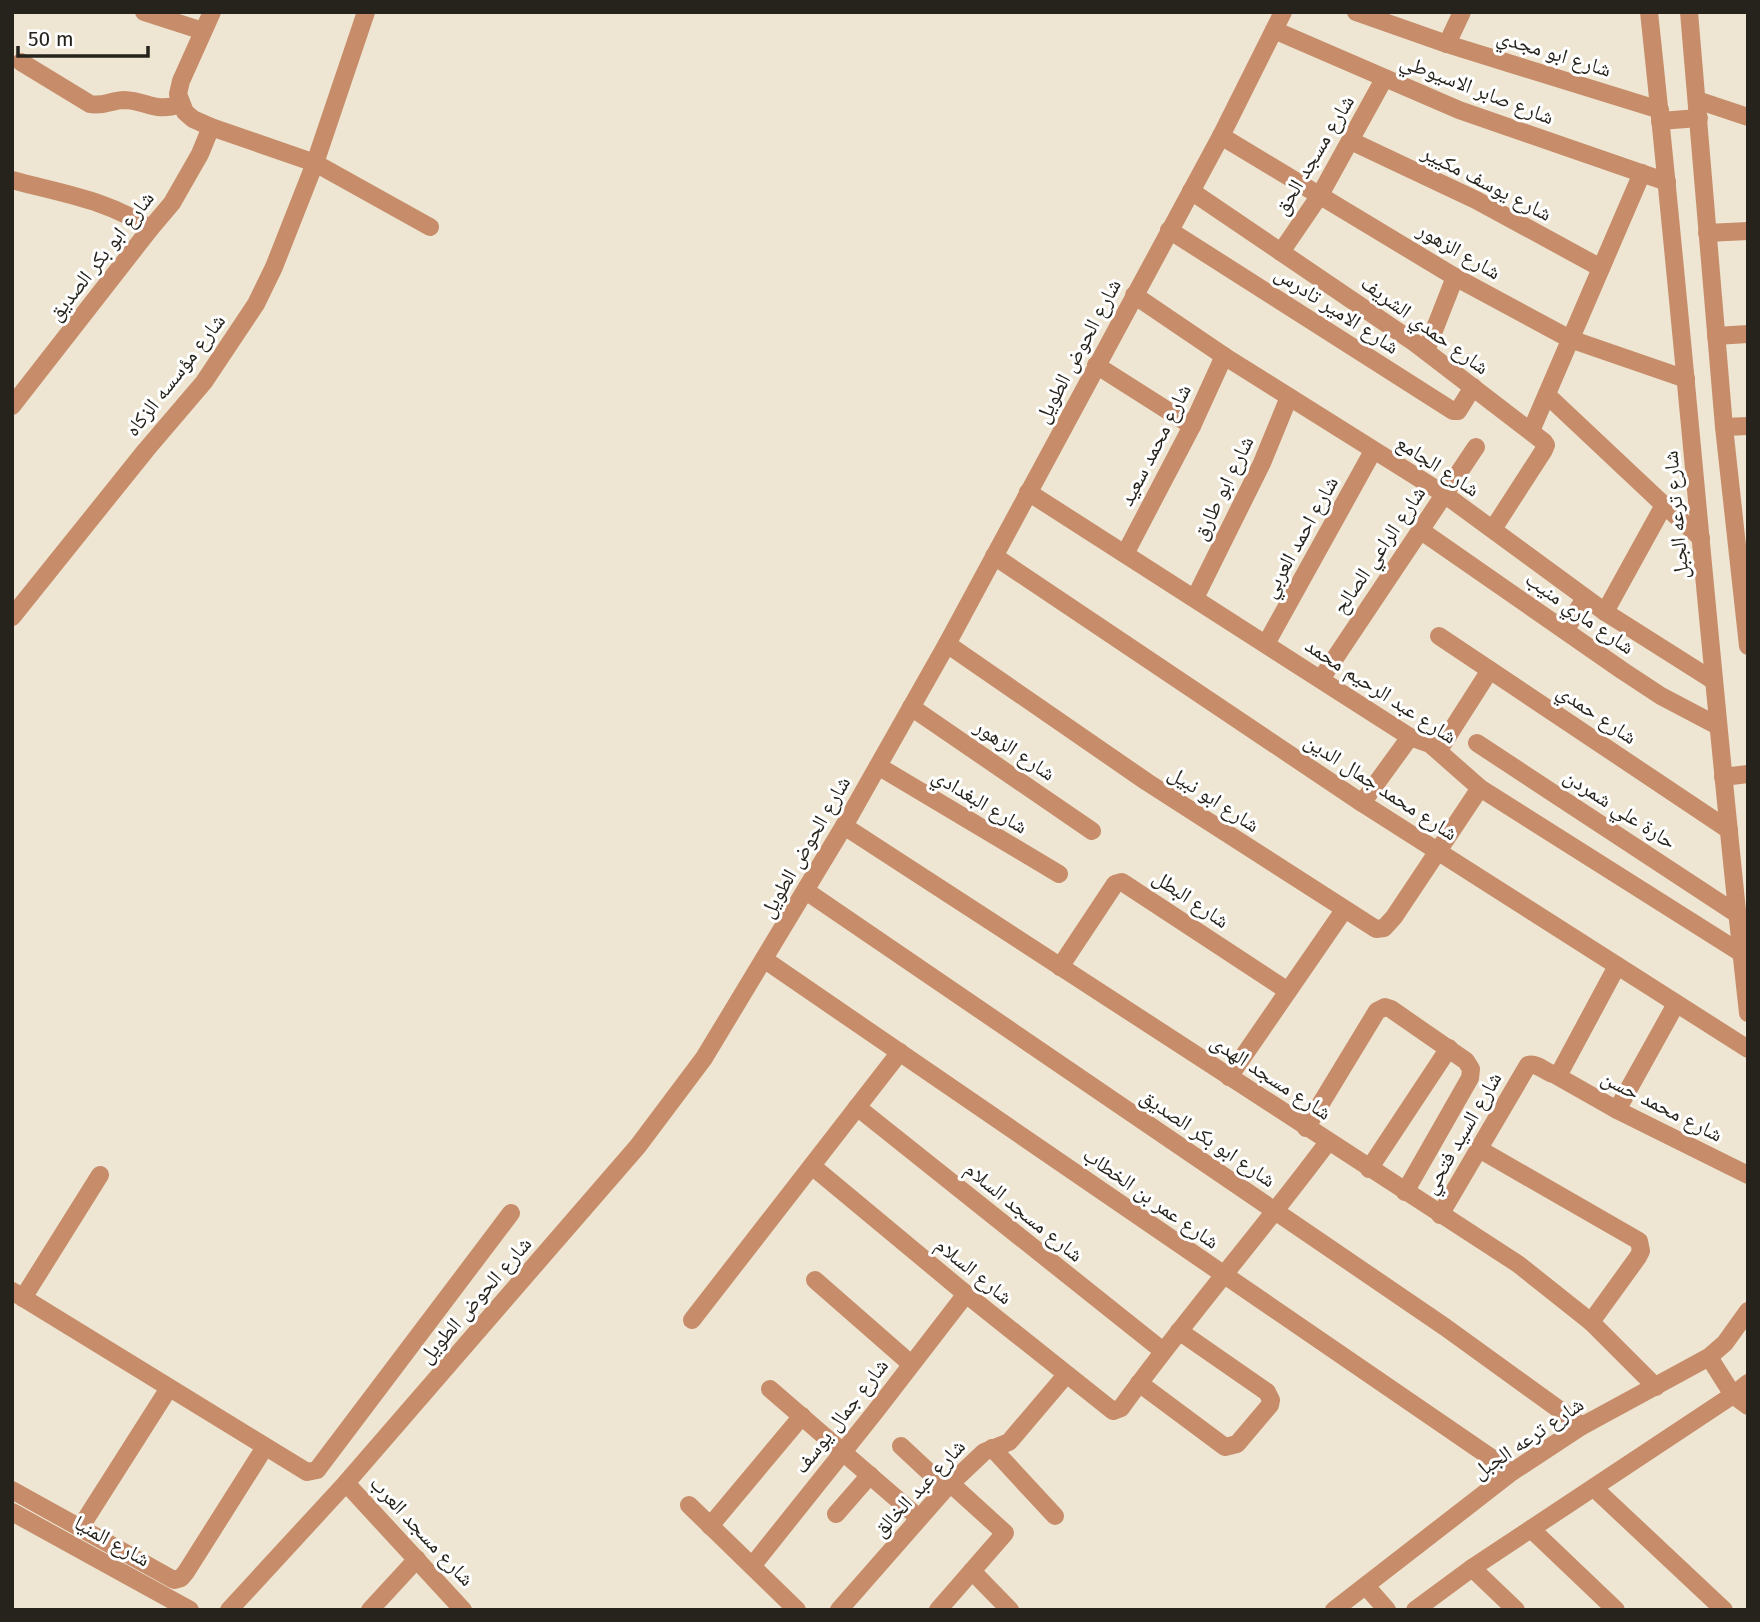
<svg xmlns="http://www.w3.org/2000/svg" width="1760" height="1622" font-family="'Fira Sans','Noto Naskh Arabic',sans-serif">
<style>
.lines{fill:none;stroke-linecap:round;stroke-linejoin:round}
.minor{stroke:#c78d6b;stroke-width:18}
.labels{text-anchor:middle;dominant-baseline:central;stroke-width:6;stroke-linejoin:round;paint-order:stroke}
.street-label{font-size:21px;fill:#26231c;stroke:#fff}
</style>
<rect width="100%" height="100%" fill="#eee6d2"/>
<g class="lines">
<g class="minor">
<path d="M144,12L203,31"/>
<path d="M212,12L181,81L178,94L185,112L193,119L211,127L315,163L430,227"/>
<path d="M1356,12L1447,44L1660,110"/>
<path d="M1649,12C1685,345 1711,680 1748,1013"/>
<path d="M1689,12L1724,427L1748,646"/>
<path d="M1274,30L1459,110L1667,182"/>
<path d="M1447,44L1462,12"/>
<path d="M21,62L90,104C103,107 112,100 124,100C148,101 155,113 180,104"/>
<path d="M1697,100L1748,117"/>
<path d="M1660,121L1699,118"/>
<path d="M1221,136L1455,277L1570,339L1686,379"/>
<path d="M1351,141L1476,200L1601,268"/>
<path d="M12,180C59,193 110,200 150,229"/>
<path d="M1191,191L1415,343L1544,442L1546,445L1544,450L1493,529"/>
<path d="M1169,230L1453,411H1458L1473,387"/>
<path d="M1707,233L1748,231"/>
<path d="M1281,252L1320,195L1384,79"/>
<path d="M1134,295L1224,356L1444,494L1605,612L1714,681"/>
<path d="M1716,336L1748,334"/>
<path d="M1426,351L1455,277"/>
<path d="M1096,365L1192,426"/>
<path d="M1547,395L1664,505L1701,538"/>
<path d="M12,406L150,229L172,203L200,154L211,127"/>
<path d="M1724,427L1748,426"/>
<path d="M1531,431L1642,173"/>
<path d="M1028,492L1410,737L1430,744L1480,788L1741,953"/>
<path d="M1420,530L1623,671L1661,696L1718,726"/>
<path d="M1125,554L1192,426L1224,356"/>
<path d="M994,556L1362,803L1748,1049"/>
<path d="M1195,598L1262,463L1289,397"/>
<path d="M1605,612L1664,505"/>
<path d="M12,617L146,450L204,382L256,304L274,267L315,163L366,12"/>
<path d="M1566,629L1585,598"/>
<path d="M1439,636L1729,830"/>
<path d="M947,644L1147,782L1376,929L1384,928L1394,917L1480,788"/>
<path d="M1266,644L1373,451"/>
<path d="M1321,679L1476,447"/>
<path d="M911,707L1092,831"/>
<path d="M1477,743L1737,914"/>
<path d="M1439,750L1490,670"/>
<path d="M878,766L1059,874"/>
<path d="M1723,777L1748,774"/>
<path d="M1362,803L1410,737"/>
<path d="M844,826L1518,1264L1591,1322L1656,1387"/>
<path d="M806,891L1445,1327L1582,1426"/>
<path d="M765,960L1512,1472"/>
<path d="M1060,967L1115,884L1122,882L1288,991"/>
<path d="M1557,1076L1617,1110L1748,1175"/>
<path d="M1229,1077L1344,910"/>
<path d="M857,1107L1163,1351"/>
<path d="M1617,1110L1676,1004"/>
<path d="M1306,1128L1377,1011L1385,1007L1391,1009L1466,1061L1471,1069L1470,1078L1405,1192"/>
<path d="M1479,1149L1639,1241L1641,1251L1638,1257L1591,1322"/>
<path d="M812,1166L966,1294L1113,1411L1121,1408C1187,1317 1261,1232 1328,1142"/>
<path d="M1369,1169L1449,1048"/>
<path d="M1440,1215L1528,1065C1540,1062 1548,1077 1559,1074L1617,966"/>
<path d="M815,1280L911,1364"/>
<path d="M12,1291L307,1472L317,1470L323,1462L511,1213"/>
<path d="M23,1298L100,1175"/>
<path d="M692,1320L900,1052"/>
<path d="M1709,1357L1733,1395L1748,1406"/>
<path d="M1139,1383L1225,1447L1237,1444L1270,1405L1271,1400L1267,1392L1179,1331"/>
<path d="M770,1389L919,1518"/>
<path d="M901,1446L946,1488"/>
<path d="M992,1448L1055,1516"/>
<path d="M346,1483L463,1610"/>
<path d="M1594,1488L1724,1610"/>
<path d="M12,1490L174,1580L181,1578L186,1572L265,1447"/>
<path d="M689,1505L797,1610"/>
<path d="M12,1512L190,1610"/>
<path d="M836,1514L870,1475"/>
<path d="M710,1526L802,1416"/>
<path d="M80,1528L169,1388"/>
<path d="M1531,1529L1616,1610"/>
<path d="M752,1566L875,1412L966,1294"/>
<path d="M1472,1568L1516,1610"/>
<path d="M972,1571L1010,1610"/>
<path d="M1366,1586L1387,1610"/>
<path d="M229,1610L346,1483L638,1146L704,1058L844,826L947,644L1221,136L1283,12"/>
<path d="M370,1610L417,1559"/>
<path d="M839,1610L946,1488L984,1452L1009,1442L1066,1375"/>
<path d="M938,1610L1005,1533L950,1483"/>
<path d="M1334,1610L1512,1472L1582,1426L1709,1357L1725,1343L1748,1311"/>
<path d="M1415,1610L1472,1568L1733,1395L1748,1383"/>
</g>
</g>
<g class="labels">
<g class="street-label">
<text transform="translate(1554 53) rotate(17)">شارع ابو مجدي</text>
<text transform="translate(1477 89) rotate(21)">شارع صابر الاسيوطي</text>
<text transform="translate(1314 155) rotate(-59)">شارع مسجد الحق</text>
<text transform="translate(1487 183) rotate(27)">شارع يوسف مكيير</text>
<text transform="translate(1459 251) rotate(30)">شارع الزهور</text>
<text transform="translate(101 256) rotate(-52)">شارع ابو بكر الصديق</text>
<text transform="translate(1337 310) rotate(33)">شارع الامير تادرس</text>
<text transform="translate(1425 325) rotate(36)">شارع حمدي الشريف</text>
<text transform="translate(1078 351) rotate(-62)">شارع الحوض الطويل</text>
<text transform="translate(175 375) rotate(-52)">شارع مؤسسه الزكاه</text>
<text transform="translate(1155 445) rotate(-63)">شارع محمد سعيد</text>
<text transform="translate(1438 466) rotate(33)">شارع الجامع</text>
<text transform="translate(1223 488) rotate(-64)">شارع ابو طارق</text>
<text transform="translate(1676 515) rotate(-95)">شارع ترعه الجبل</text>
<text transform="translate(1300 537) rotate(-61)">شارع احمد العربي</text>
<text transform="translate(1379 550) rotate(-56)">شارع الراعي الصالح</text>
<text transform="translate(1580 613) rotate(35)">شارع ماري منيب</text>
<text transform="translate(1381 691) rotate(33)">شارع عبد الرحيم محمد</text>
<text transform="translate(1597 714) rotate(34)">شارع حمدي</text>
<text transform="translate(1015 750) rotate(34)">شارع الزهور</text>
<text transform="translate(1381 787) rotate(33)">شارع محمد جمال الدين</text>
<text transform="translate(1214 799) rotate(33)">شارع ابو نبيل</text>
<text transform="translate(980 801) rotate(31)">شارع البغدادي</text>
<text transform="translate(1620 809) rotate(33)">حارة علي شمردن</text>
<text transform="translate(805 847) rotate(-60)">شارع الحوض الطويل</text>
<text transform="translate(1191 899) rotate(34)">شارع البطل</text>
<text transform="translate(1271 1077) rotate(33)">شارع مسجد الهدى</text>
<text transform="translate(1662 1106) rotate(27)">شارع محمد حسن</text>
<text transform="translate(1462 1133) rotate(-60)">شارع السيد فتحي</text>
<text transform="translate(1208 1138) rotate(34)">شارع ابو بكر الصديق</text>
<text transform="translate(1151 1198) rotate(35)">شارع عمر بن الخطاب</text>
<text transform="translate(1024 1212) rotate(39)">شارع مسجد السلام</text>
<text transform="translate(974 1271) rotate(39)">شارع السلام</text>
<text transform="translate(475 1300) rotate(-49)">شارع الحوض الطويل</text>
<text transform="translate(841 1416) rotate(-52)">شارع جمال يوسف</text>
<text transform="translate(1528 1438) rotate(-34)">شارع ترعه الجبل</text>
<text transform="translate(919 1488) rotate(-47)">شارع عبد الخالق</text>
<text transform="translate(422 1531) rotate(47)">شارع مسجد العرب</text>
<text transform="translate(112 1541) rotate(29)">شارع المنيا</text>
</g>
</g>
<rect width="1760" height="1622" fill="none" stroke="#26231c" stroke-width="28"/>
<path d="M18 46v10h130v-10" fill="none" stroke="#26231c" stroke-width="3.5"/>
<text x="28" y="46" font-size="21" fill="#26231c" stroke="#ffffff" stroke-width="5" paint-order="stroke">50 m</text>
</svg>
